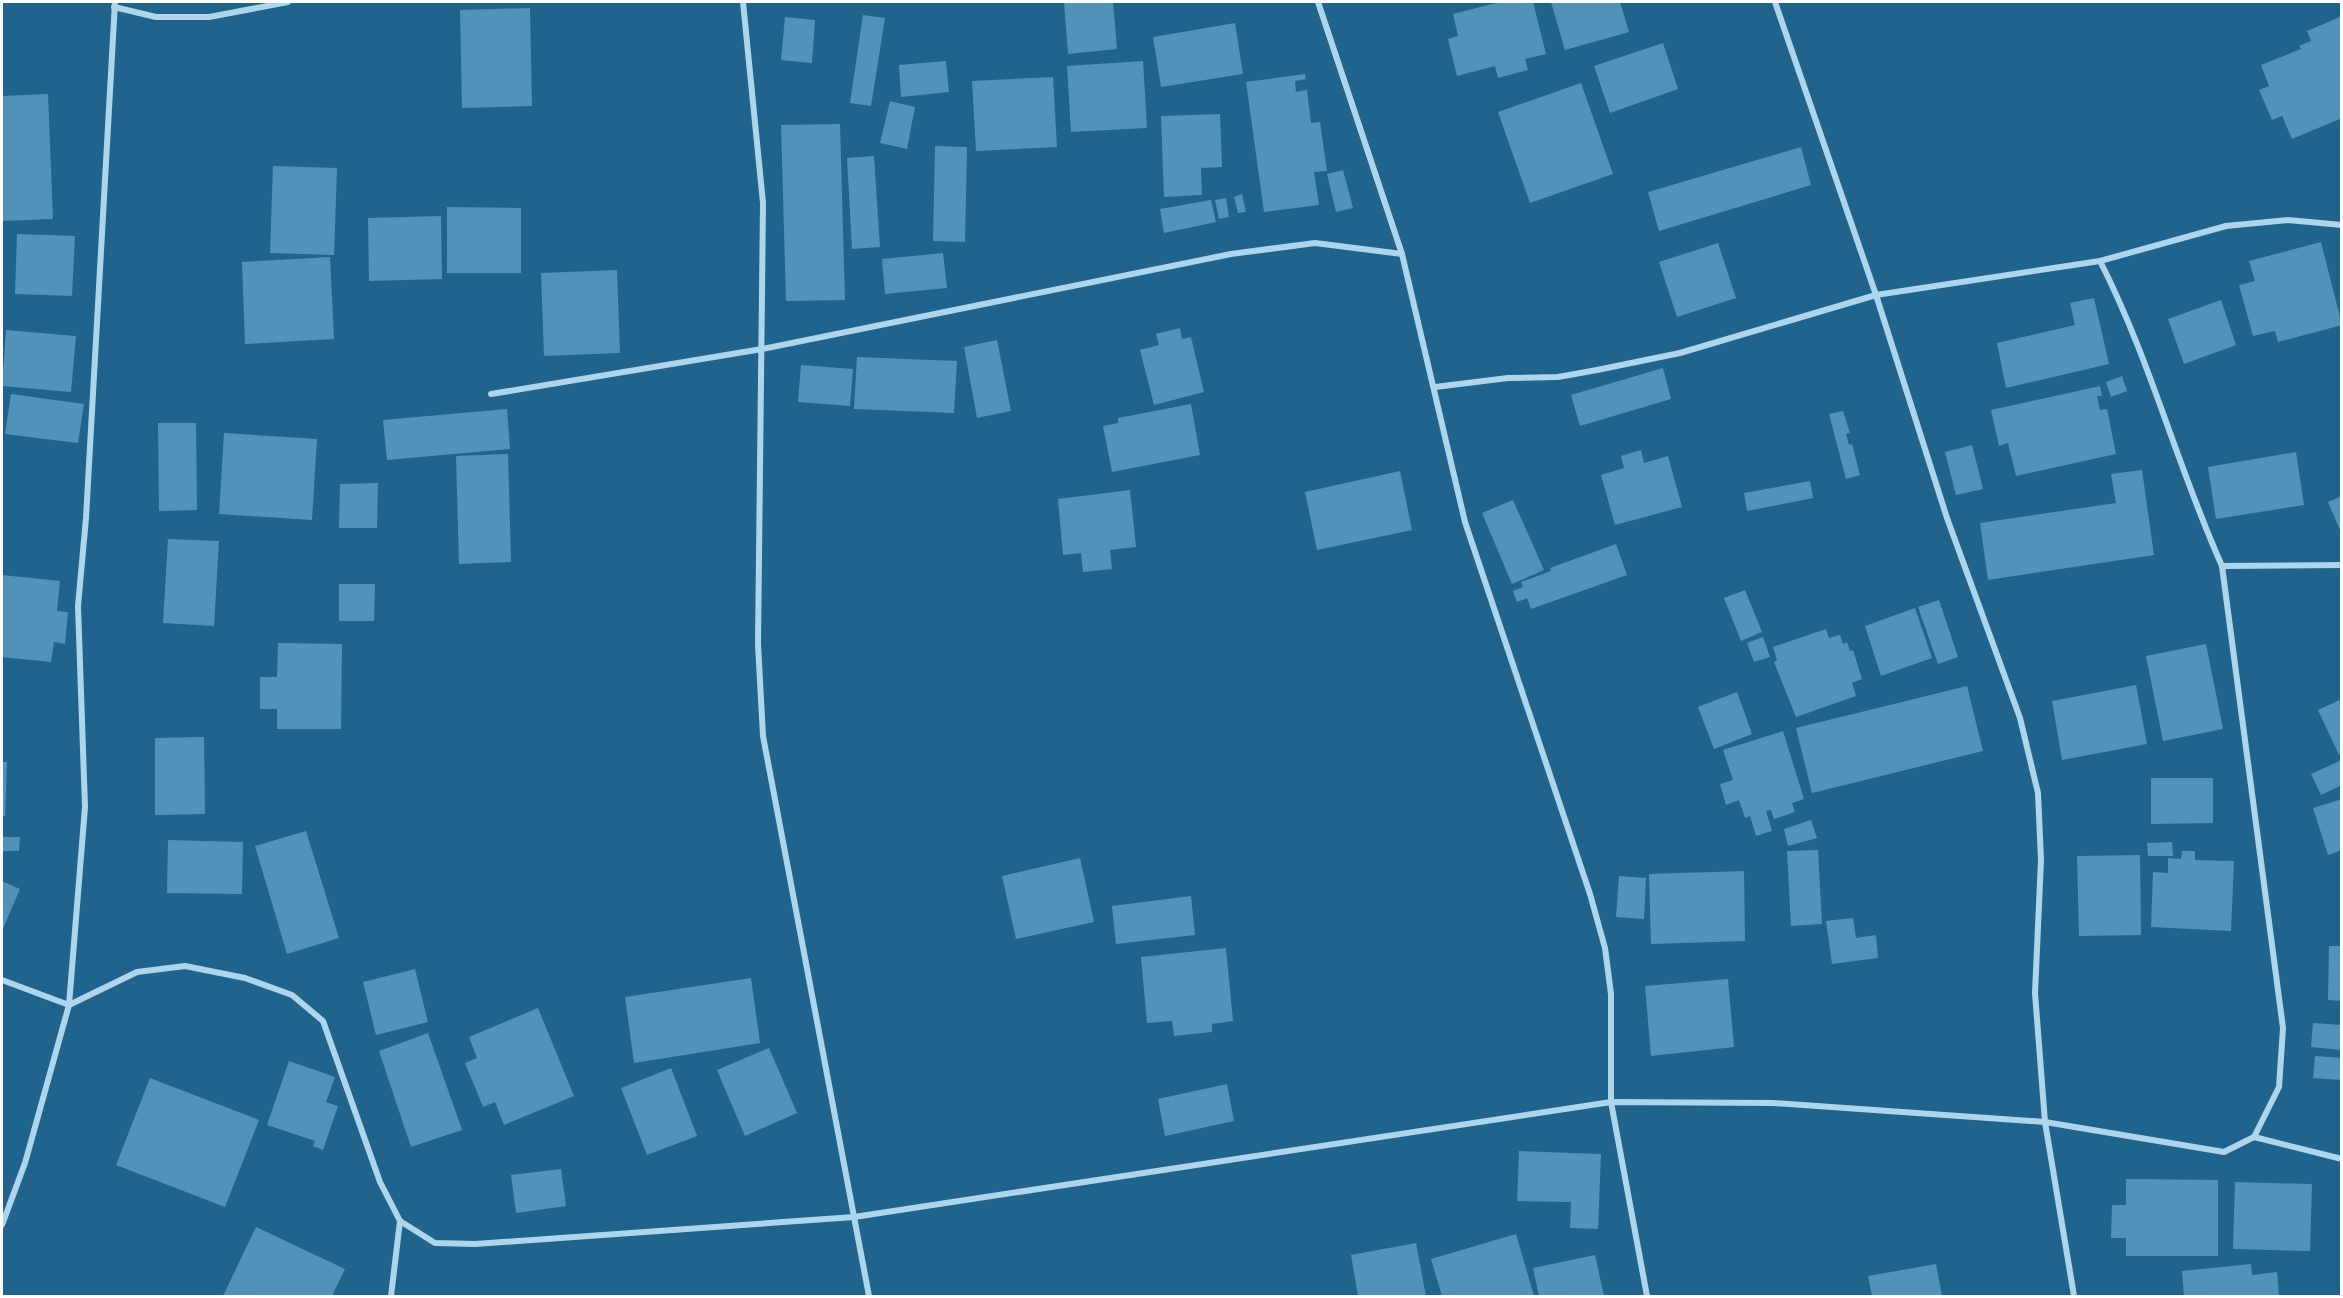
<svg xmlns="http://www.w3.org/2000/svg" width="2343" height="1298" font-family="'Fira Sans Condensed',sans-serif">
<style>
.building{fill:#5092b8}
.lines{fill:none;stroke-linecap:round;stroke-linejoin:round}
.street{stroke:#add6ec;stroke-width:6}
</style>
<rect width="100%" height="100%" fill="#20648d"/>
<g class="building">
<path d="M1064,2H1113L1117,49L1068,54Z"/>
<path d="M1500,2H1533L1546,54L1525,59L1528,70L1498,78L1495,66L1457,76L1448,39L1458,36L1453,14Z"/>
<path d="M1551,2H1620L1629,32L1565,50Z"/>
<path d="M530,8L532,106L462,108L460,10Z"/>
<path d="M863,15L885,18L871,106L850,103Z"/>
<path d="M785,17L815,20L812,63L781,60Z"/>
<path d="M2340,17L2342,118L2292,139L2282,116L2272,120L2259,90L2269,86L2261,65L2301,49L2299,46L2311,41L2307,31Z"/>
<path d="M1235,23L1243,74L1161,87L1153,37Z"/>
<path d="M1663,43L1678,89L1610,113L1594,66Z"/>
<path d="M946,61L949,92L901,97L899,65Z"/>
<path d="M1143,61L1147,128L1071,132L1067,66Z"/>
<path d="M1305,74L1306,79L1295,81L1296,92L1307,90L1311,123L1320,122L1327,171L1314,172L1319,205L1264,212L1246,82Z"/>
<path d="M1053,77L1057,147L976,151L972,81Z"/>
<path d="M1581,83L1613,174L1530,203L1498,112Z"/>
<path d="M48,94L53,219L2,221V96Z"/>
<path d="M890,101L915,107L907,149L880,143Z"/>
<path d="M1220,114L1222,167L1201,168L1202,195L1164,197L1161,116Z"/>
<path d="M840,124L845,300L786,301L781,125Z"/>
<path d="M935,146L967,147L965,242L933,241Z"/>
<path d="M1801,147L1811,185L1659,231L1648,192Z"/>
<path d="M874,156L880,247L852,249L847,158Z"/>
<path d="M273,166L337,168L334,255L270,253Z"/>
<path d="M1343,170L1353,208L1336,212L1327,174Z"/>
<path d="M1242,194L1246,212L1238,213L1234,197Z"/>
<path d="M1226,198L1229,217L1219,219L1215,200Z"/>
<path d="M1211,200L1216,222L1164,233L1160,209Z"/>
<path d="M447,207L521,208V273H447Z"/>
<path d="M441,216L442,279L369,281L368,218Z"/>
<path d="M17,234L75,236L72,296L15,294Z"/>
<path d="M2321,242L2342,325L2278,342L2275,331L2253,336L2239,285L2255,281L2249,261Z"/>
<path d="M1718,243L1736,298L1677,317L1659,262Z"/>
<path d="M943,253L947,288L885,294L882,259Z"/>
<path d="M330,257L334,339L245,344L242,262Z"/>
<path d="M617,270L620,353L544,356L541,273Z"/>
<path d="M2094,298L2109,364L2006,388L1997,343L2075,325L2070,303Z"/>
<path d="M2221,300L2236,345L2184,364L2168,319Z"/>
<path d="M1180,328L1182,339L1191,337L1204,392L1154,405L1140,350L1159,345L1156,334Z"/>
<path d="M6,330L76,336L71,392L2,386Z"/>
<path d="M997,340L1011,411L977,418L964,347Z"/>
<path d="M857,357L957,361L954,413L854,409Z"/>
<path d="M801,365L853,369L850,406L798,402Z"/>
<path d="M1663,368L1671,399L1580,426L1571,395Z"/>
<path d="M2122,376L2127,391L2111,397L2106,382Z"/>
<path d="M2100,386L2102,396H2097L2100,410L2107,409L2116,454L2016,476L2008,443L1999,446L1991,410Z"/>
<path d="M11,394L84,404L78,443L5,434Z"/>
<path d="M1191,404L1200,455L1112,472L1103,426L1118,423V418Z"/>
<path d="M507,409L510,449L387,460L383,420Z"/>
<path d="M1843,411L1850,433L1846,434L1849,445L1852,444L1860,475L1846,479L1829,414Z"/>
<path d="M158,423H196L197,510L159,511Z"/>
<path d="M224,433L317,439L312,520L219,514Z"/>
<path d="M1972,445L1983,489L1956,495L1945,452Z"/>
<path d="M1641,450L1644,463L1668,456L1682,507L1615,525L1601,475L1624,468L1621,456Z"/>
<path d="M2296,452L2304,505L2216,519L2208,467Z"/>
<path d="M508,454L511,562L459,564L456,456Z"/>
<path d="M2142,470L2154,555L1988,580L1980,523L2116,503L2111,474Z"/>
<path d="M1400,471L1412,530L1317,550L1305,492Z"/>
<path d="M1810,481L1813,498L1747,511L1744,493Z"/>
<path d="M378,483L377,528H339L340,484Z"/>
<path d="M1130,490L1136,547L1110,550L1112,569L1083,572L1081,553L1063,555L1058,499Z"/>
<path d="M2342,496V535L2328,502Z"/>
<path d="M1513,500L1544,570L1512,584L1482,513Z"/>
<path d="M168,539L219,541L214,626L163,623Z"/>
<path d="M1616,544L1627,575L1531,609L1527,598L1517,602L1513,591L1523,587L1521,582L1551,571L1550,568Z"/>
<path d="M2,575L60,581L57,611L68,612L65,644L54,642L51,662L2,657Z"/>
<path d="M339,584H375L374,621H339Z"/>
<path d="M1745,590L1762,632L1741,641L1724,598Z"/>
<path d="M1939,600L1958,657L1938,664L1918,607Z"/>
<path d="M1915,608L1932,658L1881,676L1865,626Z"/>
<path d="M1826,629L1829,638L1840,635L1843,644L1847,642L1850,651L1853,650L1862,679L1852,683L1856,696L1796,717L1774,662L1777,660L1773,647Z"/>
<path d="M1763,637L1770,657L1754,662L1747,643Z"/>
<path d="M278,643L342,644L341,729H277V709H260V677H277Z"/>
<path d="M2206,644L2223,729L2163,741L2146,656Z"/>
<path d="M2136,685L2147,744L2062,760L2052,701Z"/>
<path d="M1967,686L1983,751L1812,793L1796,728Z"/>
<path d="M1737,692L1752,734L1714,749L1698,707Z"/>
<path d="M2342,699V753L2339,755L2318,710Z"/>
<path d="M1783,731L1804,799L1792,803L1795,812L1774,819L1771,810L1766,811L1772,831L1756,836L1750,816L1745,818L1739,800L1726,805L1720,784L1733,780L1723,750Z"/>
<path d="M204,737L205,814L155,815V738Z"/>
<path d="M2342,760V785L2321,795L2311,774Z"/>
<path d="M2,762H7L5,816H2Z"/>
<path d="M2151,778H2213V823L2151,824Z"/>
<path d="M2342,799V850L2328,855L2313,808Z"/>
<path d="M1811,820L1817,838L1788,846L1784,829Z"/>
<path d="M306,831L339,938L287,954L255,846Z"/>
<path d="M3,837H20L19,851H2Z"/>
<path d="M168,840L243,842L242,894L167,893Z"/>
<path d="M2172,842L2173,856H2148L2147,843Z"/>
<path d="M1818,850L1822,924L1791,926L1787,851Z"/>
<path d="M2182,851H2195V860L2234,861L2231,931L2151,927L2153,872L2168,873V858L2181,859Z"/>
<path d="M2140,855L2141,935L2079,936L2077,856Z"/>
<path d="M1080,858L1094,922L1016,939L1002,876Z"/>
<path d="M1744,871L1745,941L1651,944L1649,874Z"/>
<path d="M1619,876L1646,878L1644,919L1616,917Z"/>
<path d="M2,881L20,889L2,931Z"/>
<path d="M1191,896L1195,935L1116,944L1112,906Z"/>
<path d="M1853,918L1856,938L1876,935L1878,958L1832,964L1826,921Z"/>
<path d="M2329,946H2342V1001L2328,1000Z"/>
<path d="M1226,948L1233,1021L1212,1024V1032L1174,1036L1172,1021L1147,1023L1141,957Z"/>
<path d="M415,969L428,1022L376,1035L363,982Z"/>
<path d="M751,978L760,1043L634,1063L625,997Z"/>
<path d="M1728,979L1734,1047L1651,1056L1645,986Z"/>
<path d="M538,1008L574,1096L504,1125L495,1102L483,1107L465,1063L477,1058L469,1037Z"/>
<path d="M2313,1023L2342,1025V1050L2311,1047Z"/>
<path d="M428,1033L462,1130L411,1147L379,1051Z"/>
<path d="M769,1048L797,1113L745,1136L717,1070Z"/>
<path d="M2315,1056L2342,1058V1080L2313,1078Z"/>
<path d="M289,1061L335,1077L326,1102L338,1106L323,1150L313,1146L315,1141L267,1125Z"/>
<path d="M671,1068L697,1136L647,1155L621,1088Z"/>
<path d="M150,1078L259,1120L225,1207L116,1165Z"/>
<path d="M1227,1084L1234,1121L1165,1136L1158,1099Z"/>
<path d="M1519,1151L1601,1154L1598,1229L1570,1228L1571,1202L1517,1201Z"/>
<path d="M561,1169L566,1206L516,1213L511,1175Z"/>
<path d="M2126,1179L2218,1180V1256H2126V1238H2111L2112,1205H2126Z"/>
<path d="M2235,1182L2312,1184L2310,1251L2233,1249Z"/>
<path d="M256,1227L345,1269L332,1296H223Z"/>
<path d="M1516,1234L1534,1296H1442L1431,1259Z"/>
<path d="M1416,1243L1426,1296H1358L1351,1255Z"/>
<path d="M1595,1255L1604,1296H1539L1533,1268Z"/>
<path d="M1936,1264L1942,1296H1872L1868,1276Z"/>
<path d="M2251,1264L2252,1275L2277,1272L2279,1296H2184L2182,1271Z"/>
</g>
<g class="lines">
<g class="street">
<path d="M743,2L763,203L758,644L763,736L869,1296"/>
<path d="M1318,2L1402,254L1465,522L1590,894L1605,948L1611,994V1102L1647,1296"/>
<path d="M1775,2L1876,295L1947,518L2020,718L2038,793L2041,860L2035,993L2045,1122L2074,1296"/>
<path d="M114,7L156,17H209L288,2"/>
<path d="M1435,387L1508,378L1558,377L1597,370L1680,353L1876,295L2100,261L2226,226L2288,220L2342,225"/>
<path d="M491,394L762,349L1231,254L1315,243L1402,254"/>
<path d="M2222,566L2342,565"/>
<path d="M2,980L69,1005L137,972L185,966L245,978L292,995L323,1021L380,1182L400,1221L435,1243L475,1244L854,1217L1611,1102L1773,1103L2045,1122L2224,1152L2254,1137L2279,1087L2283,1028L2222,566C2177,466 2150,359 2100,261"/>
<path d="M2254,1137L2342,1159"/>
<path d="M2,1225L25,1163L69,1005L85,807L78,606L86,518L115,2"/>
<path d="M391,1296L400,1221"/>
</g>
</g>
<rect width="2343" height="1298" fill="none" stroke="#ffffff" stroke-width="6"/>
</svg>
